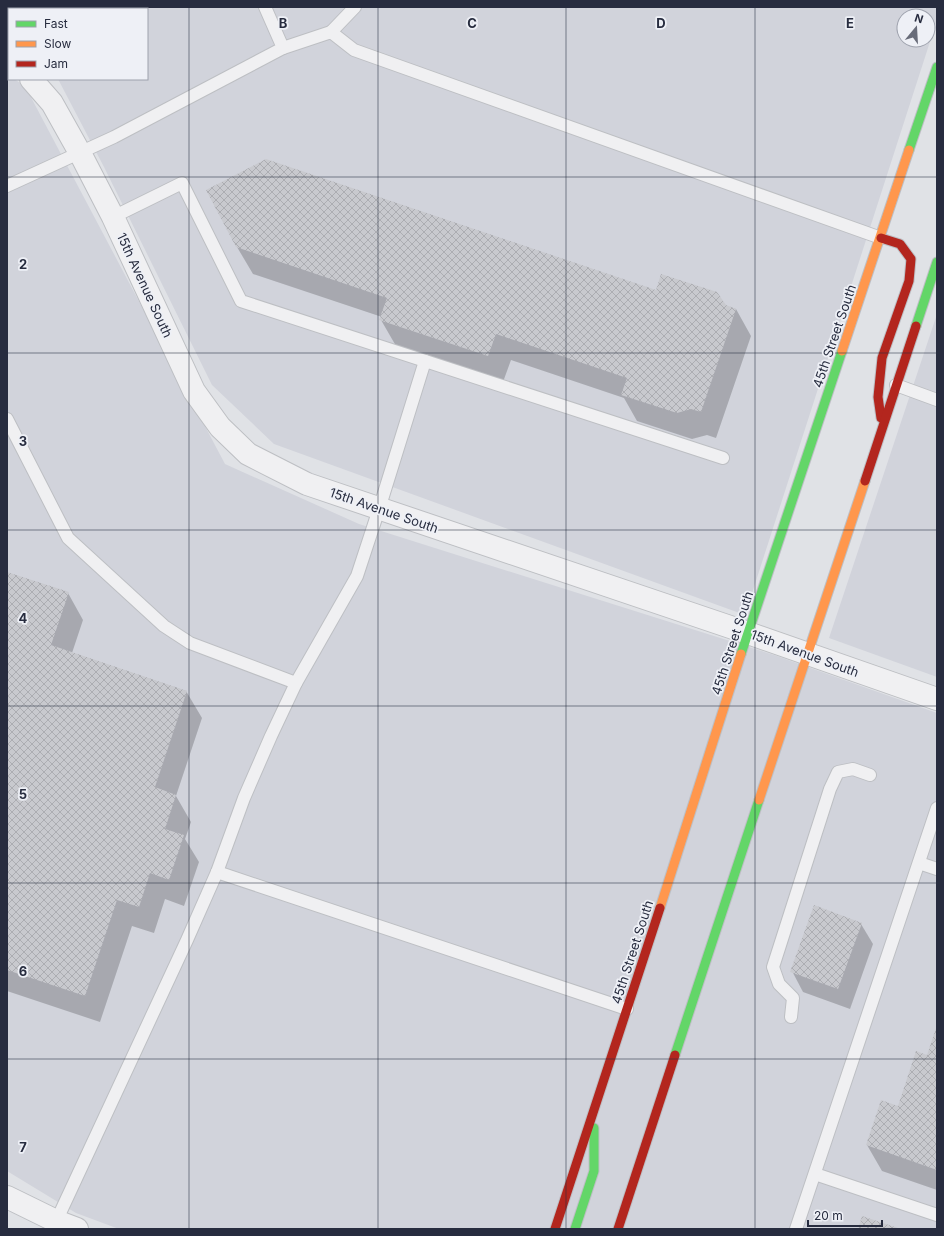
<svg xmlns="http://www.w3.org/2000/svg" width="944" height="1236" font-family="Inter,sans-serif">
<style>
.built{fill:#d1d3db;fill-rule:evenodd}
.shadow{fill:#0003}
.building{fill:url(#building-cross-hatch)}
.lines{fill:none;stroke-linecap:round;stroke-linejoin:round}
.lane-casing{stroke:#bdbfc3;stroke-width:14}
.street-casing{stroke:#bdbfc3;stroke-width:24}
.fast-casing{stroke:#bdbfc4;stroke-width:11}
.slow-casing{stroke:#bdbfc4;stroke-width:11}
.jam-casing{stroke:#bdbfc4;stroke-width:11}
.lane{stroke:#f0f0f2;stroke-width:12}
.street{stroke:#f0f0f2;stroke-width:22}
.fast{stroke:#63d668;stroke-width:9}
.slow{stroke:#ff974d;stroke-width:9}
.jam{stroke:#b3261e;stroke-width:9}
.grid{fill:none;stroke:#272c3f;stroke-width:1;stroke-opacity:0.55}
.labels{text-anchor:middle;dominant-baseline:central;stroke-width:3.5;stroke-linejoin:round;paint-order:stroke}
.street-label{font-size:13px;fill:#272c3f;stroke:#eef0f6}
.grid-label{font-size:13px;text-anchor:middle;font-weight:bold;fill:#272c3f;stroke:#eef0f6;stroke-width:3.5;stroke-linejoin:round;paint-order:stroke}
</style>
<defs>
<pattern id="building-cross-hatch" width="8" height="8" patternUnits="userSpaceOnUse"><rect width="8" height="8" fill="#c8c9ce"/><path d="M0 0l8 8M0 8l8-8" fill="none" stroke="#acadb2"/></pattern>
</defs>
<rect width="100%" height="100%" fill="#e0e2e6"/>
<g class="built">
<path d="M7,7H937V20L745,615L274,444L212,385L104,167L58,79H147V9H9V41L7,39ZM904,16H928V40H904Z"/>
<path d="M7,74L9,76V79H14L25,86L225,464L359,524L774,655L937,713V1229H119L76,1213L7,1171Z"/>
<path d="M937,314V677L829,638Z"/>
</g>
<g class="shadow">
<path d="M237,247L657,291L736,309L751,336L716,438L707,435L692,439L637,421L624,398L511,360L503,382L396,346L381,320L382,317L253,274Z"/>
<path d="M7,573L68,593L83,620L72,653L186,691L202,718L176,796L191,822L185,839L199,862L184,906L165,899L154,933L132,926L100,1022L7,991Z"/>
<path d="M861,924L873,944L850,1009L803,992L792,971Z"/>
<path d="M937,1027V1190L882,1171L867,1145L899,1107L928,1056Z"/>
</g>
<g class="building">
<path d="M266,159L656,290L661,274L717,292L726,305L736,309L701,412L691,409L677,413L621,395L627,378L496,334L488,356L379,320L387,298L236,247L206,190Z"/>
<path d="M7,572L69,592L51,645L187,691L155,787L176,795L165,829L184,835L169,880L150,873L139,907L117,900L85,996L7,970Z"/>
<path d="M814,905L862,923L838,989L790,972Z"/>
<path d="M937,1025V1170L866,1145L881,1100L898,1106L916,1051L927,1055Z"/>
<path d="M862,1216L901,1229H858Z"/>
</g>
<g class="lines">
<g class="lane-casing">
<g id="lane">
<path d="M331,32L355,7"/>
<path d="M283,48L331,32L354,50L881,238"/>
<path d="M7,186L114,137L283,48L265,7"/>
<path d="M113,217L182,183L241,301L723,458"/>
<path d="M896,385L937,400"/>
<path d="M7,419L68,538L164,626L190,643L296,683"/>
<path d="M919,863L937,869"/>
<path d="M217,872L627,1009"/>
<path d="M791,1017L793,998L779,984L773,967L830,789L838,772L853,769L870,775"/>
<path d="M815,1174L937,1215"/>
<path d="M54,1226L187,940L217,872L244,798L271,736L296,683L357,576L379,509L425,361"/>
<path d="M796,1229L937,808"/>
</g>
</g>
<g class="street-casing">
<g id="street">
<path d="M7,59L9,60"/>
<path d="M31,79L52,103L80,153L113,217L194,391L220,427L248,454L307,484L748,633L937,699"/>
<path d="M7,1197L56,1221L77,1229"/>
</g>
</g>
<g class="fast-casing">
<g id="fast">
<path d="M909,150L937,67"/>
<path d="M916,326L937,262"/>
<path d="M741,654L842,351"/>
<path d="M675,1055L759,800"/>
<path d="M575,1229L594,1171V1128"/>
</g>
</g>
<g class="slow-casing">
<g id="slow">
<path d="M842,351L909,150"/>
<path d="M759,800L865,481"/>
<path d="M660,908L741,654"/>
</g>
</g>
<g class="jam-casing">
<g id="jam">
<path d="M881,238L900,244L911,259L909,281L882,358L878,397L881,418"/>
<path d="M865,481L916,326"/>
<path d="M555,1229L660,908"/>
<path d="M618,1229L675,1055"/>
</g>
</g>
<use href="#lane" class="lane"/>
<use href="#street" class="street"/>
<use href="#fast" class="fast"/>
<use href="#slow" class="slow"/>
<use href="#jam" class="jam"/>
</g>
<path class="grid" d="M189,7V1229M378,7V1229M566,7V1229M755,7V1229M7,177H937M7,353H937M7,530H937M7,706H937M7,883H937M7,1059H937"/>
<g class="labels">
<g class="street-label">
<text transform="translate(145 285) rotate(65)">15th Avenue South</text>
<text transform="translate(834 336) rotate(-71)">45th Street South</text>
<text transform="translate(384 510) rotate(19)">15th Avenue South</text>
<text transform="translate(732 643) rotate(-72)">45th Street South</text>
<text transform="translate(805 653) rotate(20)">15th Avenue South</text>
<text transform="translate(632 952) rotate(-72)">45th Street South</text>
</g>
</g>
<g class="grid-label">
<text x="283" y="28">B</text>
<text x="472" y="28">C</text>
<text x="661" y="28">D</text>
<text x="850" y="28">E</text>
<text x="23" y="269">2</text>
<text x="23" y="446">3</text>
<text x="23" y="623">4</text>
<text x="23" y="799">5</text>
<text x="23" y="976">6</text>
<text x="23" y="1152">7</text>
</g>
<rect width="944" height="1236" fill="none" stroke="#272c3f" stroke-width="16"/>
<rect x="8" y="8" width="140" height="72" fill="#eef0f6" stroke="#9ea2ad"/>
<rect x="16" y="21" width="20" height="6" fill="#63d668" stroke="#9ea2ad"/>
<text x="44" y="28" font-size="12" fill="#272c3f">Fast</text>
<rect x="16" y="41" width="20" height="6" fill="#ff974d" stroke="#9ea2ad"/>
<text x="44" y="48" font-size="12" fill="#272c3f">Slow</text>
<rect x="16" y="61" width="20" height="6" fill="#b3261e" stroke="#9ea2ad"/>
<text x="44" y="68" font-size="12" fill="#272c3f">Jam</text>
<g transform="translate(916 28) rotate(18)"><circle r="19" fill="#eef0f6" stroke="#9ea2ad"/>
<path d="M0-3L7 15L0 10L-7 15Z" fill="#686c79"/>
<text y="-6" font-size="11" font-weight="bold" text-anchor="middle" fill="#272c3f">N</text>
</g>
<path d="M808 1220v6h74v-6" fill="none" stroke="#272c3f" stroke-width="2"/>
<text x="814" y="1220" font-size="12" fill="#272c3f" stroke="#eef0f6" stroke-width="3" paint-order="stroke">20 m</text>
</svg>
